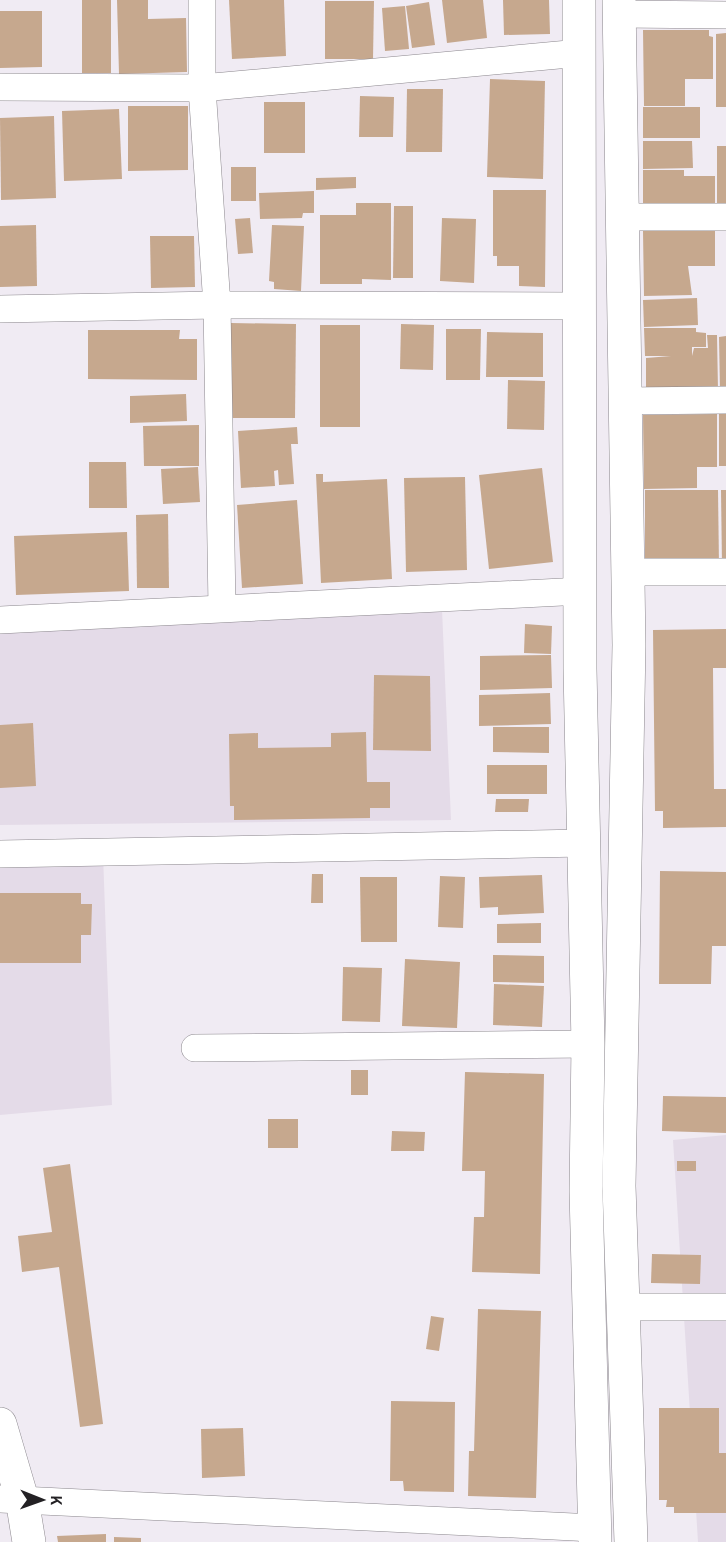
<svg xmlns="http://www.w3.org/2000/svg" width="726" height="1542" font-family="'Archivo Narrow',sans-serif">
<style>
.built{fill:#e4dbe8}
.building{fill:#c6a88e}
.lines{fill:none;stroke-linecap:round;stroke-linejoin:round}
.minor-casing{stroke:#8b878d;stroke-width:28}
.tertiary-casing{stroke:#8b878d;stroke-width:34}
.secondary-casing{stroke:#8b878d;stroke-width:34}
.minor{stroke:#fff;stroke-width:27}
.tertiary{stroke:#fff;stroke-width:33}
.secondary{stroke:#fff;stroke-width:33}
</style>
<rect width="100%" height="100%" fill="#f0ebf3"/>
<g class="built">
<path d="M442,609L451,820L0,825V631Z"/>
<path d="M103,854L112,1105L0,1115V859Z"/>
<path d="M726,1135V1542H698L673,1140Z"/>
</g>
<g class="building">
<rect x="82" y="0" width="29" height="73"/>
<path d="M117,0H148V19L186,18L187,72L119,74Z"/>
<path d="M229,0H284L286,56L232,59Z"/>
<path d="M442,0H483L487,38L447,43Z"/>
<path d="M503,0H549L550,34L504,35Z"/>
<path d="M325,1H374L373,59H325Z"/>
<path d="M429,2L435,45L412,48L406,6Z"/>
<path d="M405,6L409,49L385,51L382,8Z"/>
<path d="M0,11H42V67L0,68Z"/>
<path d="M643,30H709V36L713,37V79H685V106H644Z"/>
<path d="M726,33V107H716V34Z"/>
<path d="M490,79L545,81L543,179L487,177Z"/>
<path d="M407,89H443L442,152H406Z"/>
<path d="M360,96L394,97L393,137H359Z"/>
<rect x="264" y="102" width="41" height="51"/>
<path d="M128,106H188V170L128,171Z"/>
<rect x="643" y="107" width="57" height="31"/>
<path d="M119,109L122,179L64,181L62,111Z"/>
<path d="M54,116L56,198L1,200L0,118Z"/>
<path d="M643,141H692L693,168L643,169Z"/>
<rect x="717" y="146" width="9" height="60"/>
<rect x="231" y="167" width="25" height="34"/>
<path d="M643,170H684V176H715V208L643,207Z"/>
<path d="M356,177V188L316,190V178Z"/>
<path d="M493,190H546L545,287L519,286V266H497V256H493Z"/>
<path d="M314,191V213H303L302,218L260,219L259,193Z"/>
<path d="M356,203H391V280L362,279V284H320V215H356Z"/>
<path d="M394,206H413V278H393Z"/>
<path d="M250,218L253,253L238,254L235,219Z"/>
<path d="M442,218L476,219L474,283L440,281Z"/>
<path d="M36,225L37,286L0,287V226Z"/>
<path d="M272,225L304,226L301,291L274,289V282L269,281Z"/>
<path d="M715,230V266H688L692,295L644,296L643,231Z"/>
<path d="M150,236H194L195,287L151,288Z"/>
<path d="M697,298L698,325L644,327L643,300Z"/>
<path d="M231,323L296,324L295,418H230Z"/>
<path d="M401,324L434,325L433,370L400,369Z"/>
<rect x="320" y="325" width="40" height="102"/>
<path d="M644,328H696V332L706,333V347H692V356L694,348H708L707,335H717L718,391L646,393V358L671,356H645Z"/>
<path d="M446,329H481L480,380H446Z"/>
<path d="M88,330H180L179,339H197V380L88,379Z"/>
<path d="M487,332L543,333V377H486Z"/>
<path d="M726,336V391H720L719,337Z"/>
<path d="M508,380L545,381L544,430L507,429Z"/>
<path d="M186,394L187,421L130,423V396Z"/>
<path d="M717,414V467H697V488L644,489L643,415Z"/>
<rect x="719" y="414" width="7" height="52"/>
<path d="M199,425V466H144L143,426Z"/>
<path d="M297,427L298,444H291L294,484L279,485L278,470L274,471L275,486L241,488L238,431Z"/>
<path d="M89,462H126L127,508H89Z"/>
<path d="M198,467L200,502L163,504L161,469Z"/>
<path d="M542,468L553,562L489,569L479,475Z"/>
<path d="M316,474H323V482L387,479L392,579L321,583Z"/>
<path d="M465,477L467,570L406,572L404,478Z"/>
<path d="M645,490H718L719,566H645Z"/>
<path d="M721,490H726V566H722Z"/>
<path d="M297,500L303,584L242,588L237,505Z"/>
<path d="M168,514L169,588H137L136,515Z"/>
<path d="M127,532L129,591L16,595L14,536Z"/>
<path d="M525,624L552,626L551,654L524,653Z"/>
<path d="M726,629V668H713L714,789H726V827L663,828V811H655L653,630Z"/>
<path d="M551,655L552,688L480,690V656Z"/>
<path d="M374,675L430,676L431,751L373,750Z"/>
<path d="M550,693L551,724L479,726V695Z"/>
<path d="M33,723L36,786L0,788V725Z"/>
<path d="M493,727H549V753L493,752Z"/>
<path d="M366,732L367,782H390V808H370V818L234,820V806H230L229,734L258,733V748L331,747V733Z"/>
<rect x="487" y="765" width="60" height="29"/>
<path d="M496,799H529L528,812H495Z"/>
<path d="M660,871L726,872V946H712L711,984H659Z"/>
<path d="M312,874H323V903H311Z"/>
<path d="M542,875L544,913L498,915V907L480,908L479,877Z"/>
<path d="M440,876L465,877L463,928L438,927Z"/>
<path d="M360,877H397V942H361Z"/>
<path d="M0,893H81V904H92L91,935H81V963H0Z"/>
<path d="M541,923V943H497V924Z"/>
<path d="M493,955L544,956V983L493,982Z"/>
<path d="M405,959L460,962L457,1028L402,1026Z"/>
<path d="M343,967L382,968L380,1022L342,1021Z"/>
<path d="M494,984L544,986L542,1027L493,1025Z"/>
<rect x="351" y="1070" width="17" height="25"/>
<path d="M465,1072L544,1074L540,1274L472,1272L474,1217H484L485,1171H462Z"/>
<path d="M663,1096L726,1097V1133L662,1131Z"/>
<rect x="268" y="1119" width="30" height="29"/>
<path d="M392,1131L425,1132L424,1151H391Z"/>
<rect x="677" y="1161" width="19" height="10"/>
<path d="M70,1164L103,1424L80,1427L59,1267L22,1272L18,1236L52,1232L43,1168Z"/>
<path d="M652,1254L701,1255L700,1284L651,1283Z"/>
<path d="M478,1309L541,1311L536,1498L468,1496L469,1451H474Z"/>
<path d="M431,1316L444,1318L439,1351L426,1349Z"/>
<path d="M391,1401L455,1402L454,1492L404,1491L403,1481H390Z"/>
<path d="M659,1408H719V1453H726V1513H674V1507H666L667,1500H659Z"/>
<path d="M243,1428L245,1476L202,1478L201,1429Z"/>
<path d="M106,1534V1542H58L57,1536Z"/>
<path d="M114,1537L141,1538V1542H114Z"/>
</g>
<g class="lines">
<g class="minor-casing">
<g id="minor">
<path d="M202,0V88L217,305L222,607"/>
<path d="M620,14L726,15"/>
<path d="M0,87L202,88L580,53"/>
<path d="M621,217H726"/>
<path d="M0,309L217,305L579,306"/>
<path d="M624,401L726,400"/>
<path d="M627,572H726"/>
<path d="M0,620L582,591"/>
<path d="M0,854L583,843"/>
<path d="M195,1048L588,1044"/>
<path d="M623,1307H726"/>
<path d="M0,1499L594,1528"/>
</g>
</g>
<g class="tertiary-casing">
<path id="tertiary" d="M0,1424L22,1499L29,1542"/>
</g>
<g class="secondary-casing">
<g id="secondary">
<path d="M579,0L580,669L588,1044L586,1191L595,1542"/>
<path d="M619,0L629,645L619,1186L631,1542"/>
</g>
</g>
<use href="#minor" class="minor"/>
<use href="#tertiary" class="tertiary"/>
<use href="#secondary" class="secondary"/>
</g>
<g transform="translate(42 1500) rotate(91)" stroke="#ffffff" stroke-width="4.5" paint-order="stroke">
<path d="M0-4.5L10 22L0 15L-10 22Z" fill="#232124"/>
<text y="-9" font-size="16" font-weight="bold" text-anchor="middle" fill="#232124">K</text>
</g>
</svg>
